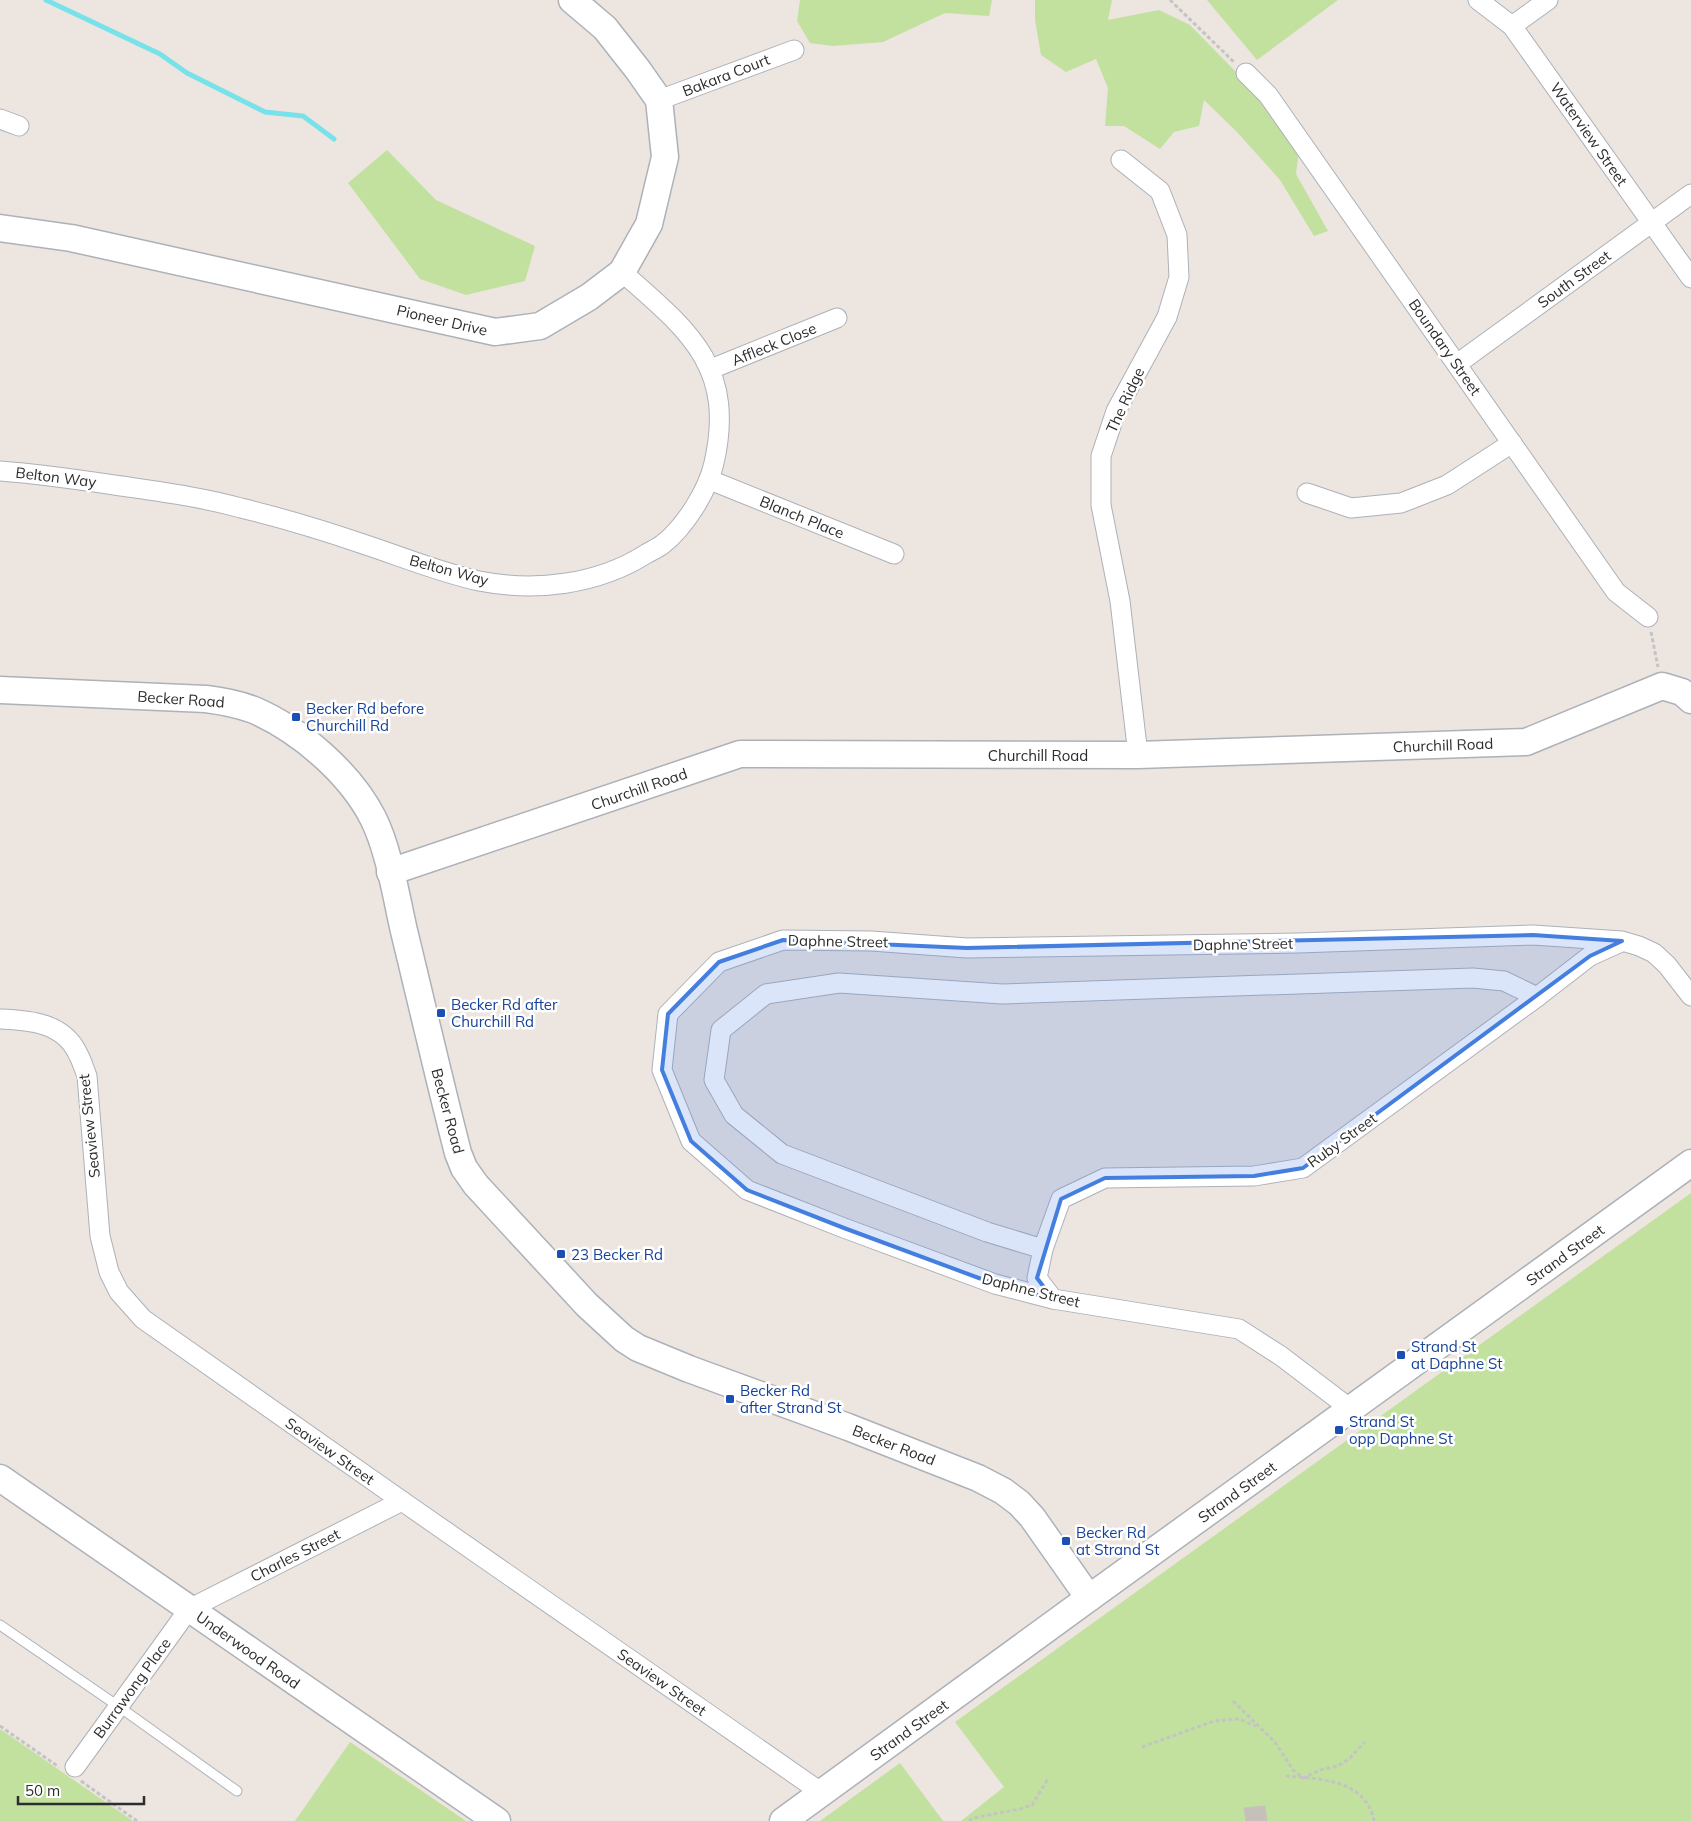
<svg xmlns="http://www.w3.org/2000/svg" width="1691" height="1821" font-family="Mulish,sans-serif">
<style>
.green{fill:#c2e19f}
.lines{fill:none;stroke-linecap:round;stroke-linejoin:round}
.stream{stroke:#78e2eb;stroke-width:5}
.building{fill:#c6c0bb;stroke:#c9c0b9}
.lane-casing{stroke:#adb1b8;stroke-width:11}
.street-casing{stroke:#adb1b8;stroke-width:21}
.secondary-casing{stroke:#adb1b8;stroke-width:29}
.path{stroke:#c4c4c4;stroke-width:3;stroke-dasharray:4 2.5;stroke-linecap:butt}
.lane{stroke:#fff;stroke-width:9}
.street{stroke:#fff;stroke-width:19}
.secondary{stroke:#fff;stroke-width:26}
.marked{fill:#447fdf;fill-opacity:0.2;stroke:#447fdf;stroke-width:4;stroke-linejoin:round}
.transit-dot{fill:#1a4fb4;stroke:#fff;stroke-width:2}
.labels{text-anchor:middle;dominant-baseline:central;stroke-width:5;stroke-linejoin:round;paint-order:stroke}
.street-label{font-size:15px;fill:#2d2d2d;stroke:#fff}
.transit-label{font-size:15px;fill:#164399;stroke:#fff;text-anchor:start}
</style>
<rect width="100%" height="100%" fill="#ede5e0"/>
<g class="green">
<path d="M800,0H992L989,16L945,13L883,42L833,46L810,43L797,21Z"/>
<path d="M1035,0H1112L1108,20L1159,10L1190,25L1237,73L1299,149L1296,174L1328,231L1314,236L1280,180L1237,132L1204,100L1199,126L1174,132L1160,149L1124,126H1105L1108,88L1096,59L1066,72L1041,55L1035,20Z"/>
<path d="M1207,0H1338L1257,60Z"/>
<path d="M387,150L436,200L535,246L525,281L466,295L420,279L348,183Z"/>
<path d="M1691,1193V1821H961L1004,1787L955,1722Z"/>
<path d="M0,1729L133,1821H0Z"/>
<path d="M350,1742L466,1821H295Z"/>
<path d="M900,1763L943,1821H820Z"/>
</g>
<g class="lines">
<path class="stream" d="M46,0L160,54L187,73L265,112L303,116L334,139"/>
</g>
<path class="building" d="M1265,1806L1267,1821H1246L1244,1808Z"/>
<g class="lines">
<g class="lane-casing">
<path id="lane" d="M0,1625L118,1706L237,1791"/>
</g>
<g class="street-casing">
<g id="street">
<path d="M1478,0L1512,26L1691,278"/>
<path d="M1512,26L1548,0"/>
<path d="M1246,73L1268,95L1616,592L1648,617"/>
<path d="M659,100L794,50"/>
<path d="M0,119L19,126"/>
<path d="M1121,160L1160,191L1177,235L1179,277L1167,317L1116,411L1101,456V505L1120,601L1138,755"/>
<path d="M1457,364L1691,194"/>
<path d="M711,369L837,318"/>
<path d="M0,471C41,474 81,480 121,486C162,492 201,497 241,508C282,518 322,530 363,544C400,556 441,573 479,581C535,592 597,585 646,554C651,551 658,548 663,544C685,527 708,490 714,463C736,366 688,330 622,272"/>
<path d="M710,480L894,554"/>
<path d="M1307,493L1351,508L1401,503L1447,485L1512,443"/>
<path d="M0,1019C30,1020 64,1023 78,1054C82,1061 84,1069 87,1076L100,1236L109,1272L119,1292L143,1319L402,1501L822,1793"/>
<path d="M1043,1249L987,1232L782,1154L734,1115L714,1080L721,1030L766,994L839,983L1002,994L1473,978L1504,981L1537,997"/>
<path d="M1053,1299L1037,1278L1043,1249L1061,1199L1105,1178L1254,1176L1303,1168L1537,997L1590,956L1621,942"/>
<path d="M1352,1410L1281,1356L1239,1329L1053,1299L995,1284L844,1228L747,1190L691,1141L662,1070L668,1014L719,962L783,940L871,941L967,948L1298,943L1533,935L1622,941L1639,946L1654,953L1667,965L1691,996"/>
<path d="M75,1767L189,1609L402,1501"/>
</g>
</g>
<g class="secondary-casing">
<g id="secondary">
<path d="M0,228L71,238L495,332L540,326L589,297L622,272L649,224L665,157L659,100L638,70L605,28L572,0"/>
<path d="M0,690L206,699C222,701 238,704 254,710C300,730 350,773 373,818C389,850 396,896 404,931C422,1005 439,1079 458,1153L464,1168L476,1185L587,1305L624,1339L638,1348L689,1369L848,1427L978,1478L1003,1491L1019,1503L1032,1517L1089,1598"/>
<path d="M390,872L740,754L1138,755L1526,742L1662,686L1682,692L1691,700"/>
<path d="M0,1478L497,1821"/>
<path d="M783,1821L1089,1598L1691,1163"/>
</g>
</g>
<g class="path">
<path d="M1170,0L1235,63"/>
<path d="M1651,632L1658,667"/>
<path d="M1233,1701L1275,1742L1293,1770L1303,1778L1320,1770L1338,1766L1350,1758L1365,1742"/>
<path d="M0,1726L59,1767"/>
<path d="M1142,1747L1214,1721L1239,1719L1256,1726"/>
<path d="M1286,1776C1320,1779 1366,1779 1374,1821"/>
<path d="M81,1781L137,1821"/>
<path d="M969,1821L973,1818L1020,1809L1032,1805L1048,1779"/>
</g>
<use href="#lane" class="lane"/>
<use href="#street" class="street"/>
<use href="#secondary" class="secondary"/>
</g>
<path class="marked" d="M1533,935L1622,941L1590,956L1303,1168L1254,1176L1105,1178L1061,1199L1037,1278L1053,1299L995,1284L844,1228L747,1190L691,1141L662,1070L668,1014L719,962L783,940L967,948Z"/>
<g class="transit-dot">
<rect x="291" y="712" width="10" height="10" rx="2.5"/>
<rect x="436" y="1008" width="10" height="10" rx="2.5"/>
<rect x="556" y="1249" width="10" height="10" rx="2.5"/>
<rect x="1396" y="1350" width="10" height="10" rx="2.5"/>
<rect x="725" y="1394" width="10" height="10" rx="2.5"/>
<rect x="1334" y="1425" width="10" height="10" rx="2.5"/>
<rect x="1061" y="1536" width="10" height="10" rx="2.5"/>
</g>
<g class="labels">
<g class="street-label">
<text transform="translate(726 75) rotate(-21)">Bakara Court</text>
<text transform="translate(1589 134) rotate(55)">Waterview Street</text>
<text transform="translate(1574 279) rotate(-36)">South Street</text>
<text transform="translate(442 320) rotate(13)">Pioneer Drive</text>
<text transform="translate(774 344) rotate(-22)">Affleck Close</text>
<text transform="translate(1445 347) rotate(55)">Boundary Street</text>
<text transform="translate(1125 400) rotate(-65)">The Ridge</text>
<text transform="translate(56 477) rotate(7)">Belton Way</text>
<text transform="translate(802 517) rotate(22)">Blanch Place</text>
<text transform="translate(449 570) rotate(15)">Belton Way</text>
<text transform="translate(181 699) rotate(4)">Becker Road</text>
<text transform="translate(1443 745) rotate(-2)">Churchill Road</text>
<text x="1038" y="755">Churchill Road</text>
<text transform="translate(639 789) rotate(-19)">Churchill Road</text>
<text transform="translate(838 941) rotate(1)">Daphne Street</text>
<text transform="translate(1243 944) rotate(-1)">Daphne Street</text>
<text transform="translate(448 1111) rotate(75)">Becker Road</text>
<text transform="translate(89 1126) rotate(-96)">Seaview Street</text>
<text transform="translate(1342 1140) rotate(-36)">Ruby Street</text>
<text transform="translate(1565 1255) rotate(-36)">Strand Street</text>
<text transform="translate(1031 1290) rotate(14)">Daphne Street</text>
<text transform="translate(894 1445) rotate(21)">Becker Road</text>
<text transform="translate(330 1451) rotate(35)">Seaview Street</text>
<text transform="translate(1237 1492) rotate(-36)">Strand Street</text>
<text transform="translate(295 1555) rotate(-27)">Charles Street</text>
<text transform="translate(248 1650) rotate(35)">Underwood Road</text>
<text transform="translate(662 1682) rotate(35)">Seaview Street</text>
<text transform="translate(132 1688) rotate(-54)">Burrawong Place</text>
<text transform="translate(909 1730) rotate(-36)">Strand Street</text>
</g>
<g class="transit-label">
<text x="306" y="708">Becker Rd before<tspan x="306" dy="17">Churchill Rd</tspan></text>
<text x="451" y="1004">Becker Rd after<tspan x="451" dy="17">Churchill Rd</tspan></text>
<text x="571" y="1254">23 Becker Rd</text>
<text x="1411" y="1346">Strand St<tspan x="1411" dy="17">at Daphne St</tspan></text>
<text x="740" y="1390">Becker Rd<tspan x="740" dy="17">after Strand St</tspan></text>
<text x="1349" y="1421">Strand St<tspan x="1349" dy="17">opp Daphne St</tspan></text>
<text x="1076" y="1532">Becker Rd<tspan x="1076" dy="17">at Strand St</tspan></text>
</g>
</g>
<path d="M18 1796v8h126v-8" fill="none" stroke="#2d2d2d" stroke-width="2.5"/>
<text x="25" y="1796" font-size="15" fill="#2d2d2d" stroke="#ffffff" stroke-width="4" paint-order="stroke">50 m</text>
</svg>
